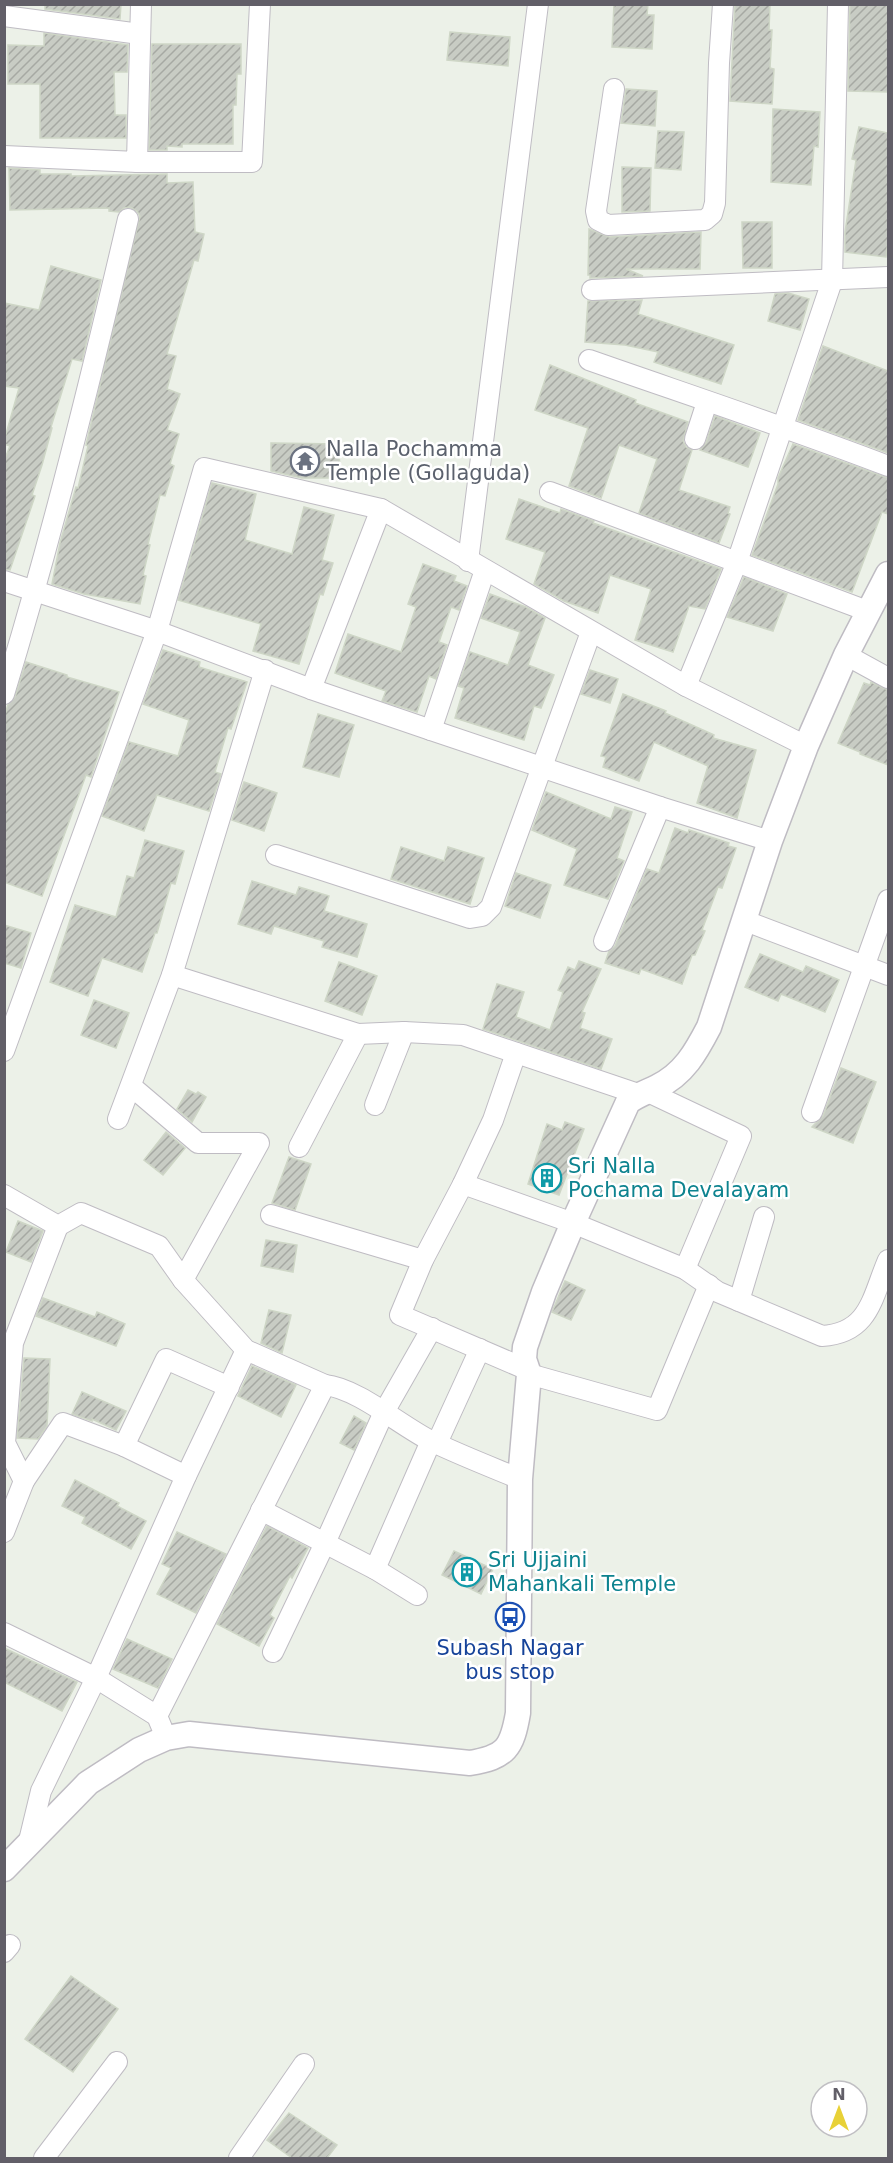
<svg xmlns="http://www.w3.org/2000/svg" width="893" height="2163" font-family="'DejaVu Sans',sans-serif">
<style>
.building{fill:url(#building-hatch);stroke:#ced6c6;stroke-width:1.5}
.lines{fill:none;stroke-linecap:round;stroke-linejoin:round}
.minor-casing{stroke:#bfbcc3;stroke-width:22}
.tertiary-casing{stroke:#bfbcc3;stroke-width:27}
.minor{stroke:#fff;stroke-width:20}
.tertiary{stroke:#fff;stroke-width:24}
.labels{text-anchor:middle;dominant-baseline:central;stroke-width:5;stroke-linejoin:round;paint-order:stroke}
.worship-label{font-size:21px;fill:#5b616d;stroke:#fff;text-anchor:start}
.culture-label{font-size:21px;fill:#0d838f;stroke:#fff;text-anchor:start}
.transit-label{font-size:21px;fill:#164399;stroke:#fff}
</style>
<defs>
<pattern id="building-hatch" width="6" height="6" patternUnits="userSpaceOnUse" patternTransform="scale(1.5)"><rect width="6" height="6" fill="#c8ccc4"/><path d="M-1 1l2-2M0 6l6-6M5 7l2-2" fill="none" stroke="#a6a9a3"/></pattern>
</defs>
<rect width="100%" height="100%" fill="#ecf1e8"/>
<g class="building">
<path d="M45,4H121L120,19L45,9Z"/>
<path d="M614,4H648L647,15H654L652,49L612,47Z"/>
<path d="M735,4H770L769,30H772L770,68L774,69L772,104L730,101Z"/>
<path d="M850,4H888V92L848,91Z"/>
<path d="M450,32L510,37L508,66L447,60Z"/>
<path d="M44,33L128,45L127,72H114L115,115H126V138H40V84H8V45L44,46Z"/>
<path d="M152,44H241V74H237L236,105H233V144H182V147L167,146V150H149Z"/>
<path d="M626,89L657,91L655,126L621,123Z"/>
<path d="M773,109L820,112L818,147L814,146L811,185L771,182Z"/>
<path d="M859,127L888,133V241L886,257L845,252V232L856,160L852,159Z"/>
<path d="M658,131L684,132L681,170L655,168Z"/>
<path d="M622,167L651,168L650,211L622,212Z"/>
<path d="M9,168L40,170V174H71V176L167,174V183L193,182L195,232L204,234L198,261L194,260L167,354L176,356L167,389L180,394L167,430L179,434L170,464L174,466L165,496L160,495L148,544L150,545L143,575L146,576L140,604L84,594L52,584L60,543L76,487L78,488L88,446L86,445L140,216L137,211L130,207L124,208L119,212L109,211V208L10,210Z"/>
<path d="M742,222H772V268H743Z"/>
<path d="M589,229L609,237L701,232L700,269H626L643,276L590,278V275H588Z"/>
<path d="M51,266L101,280L82,361L72,359L51,427L52,428L42,465L32,495L35,496L10,570L4,569V461L10,446L4,444V441L19,388L4,386V303L39,310Z"/>
<path d="M788,293L809,299L800,330L768,321L775,294Z"/>
<path d="M642,300L638,314L734,345L721,384L654,362L658,352L625,345L585,342L588,301Z"/>
<path d="M823,346L888,371V453L798,420Z"/>
<path d="M550,365L636,400L635,403L688,422L683,441L686,447L692,450L679,490L730,507L728,513L730,514L719,543L639,513L657,459L619,445L601,498L569,486L588,428L535,410Z"/>
<path d="M715,416L760,433L748,467L700,450L706,443Z"/>
<path d="M271,443L339,444L340,478H302L271,471Z"/>
<path d="M793,444L888,478V514L882,512L852,592L752,555L778,484V478Z"/>
<path d="M212,483L256,494L245,540L292,554L304,507L334,515L322,560L333,563L323,595L320,594L299,664L253,651L261,624L178,600Z"/>
<path d="M519,499L560,513L561,509L594,521L593,523L721,569L705,609L689,606L673,652L635,640L651,589L610,575L598,613L564,601L534,584L545,552L506,539Z"/>
<path d="M423,564L456,576L454,581L467,586L459,610L451,607L439,642L447,645L436,679L429,676L417,712L382,701L386,691L335,673L348,634L401,652L416,607L408,604Z"/>
<path d="M744,577L787,594L773,631L727,617Z"/>
<path d="M490,594L526,607L545,618L528,665L554,675L541,708L534,706L524,740L455,718L464,688L458,686L470,652L508,665L520,632L481,618Z"/>
<path d="M163,650L200,662L199,667L247,682L231,729L228,728L215,772L221,774L209,811L157,795L144,831L102,816L129,742L178,756L189,720L143,704Z"/>
<path d="M26,662L67,675V677L119,692L91,777L86,775L42,896L4,882V717L8,705L15,697Z"/>
<path d="M590,670L618,679L610,703L581,694Z"/>
<path d="M871,682L888,690V765L860,754V752L838,743L864,683L870,685Z"/>
<path d="M623,694L666,711L665,713L714,735L713,738L756,750L737,818L697,803L708,766L654,742L639,781L603,767L606,757L601,756Z"/>
<path d="M318,714L354,725L339,777L303,767Z"/>
<path d="M244,782L277,793L264,831L232,820Z"/>
<path d="M546,792L611,819L615,807L632,812L617,858L624,861L608,899L564,885L577,849L532,830Z"/>
<path d="M675,828L688,833L689,830L729,843L728,846L736,848L722,888L718,887L702,930L705,931L695,955H692L682,984L641,969L639,974L605,963L609,951L615,946L647,869L659,873Z"/>
<path d="M145,840L184,851L175,884L171,883L157,933H155L142,972L102,958L88,996L50,982L75,905L116,917L127,876L134,878Z"/>
<path d="M401,847L444,861L448,847L484,858L470,904L391,879Z"/>
<path d="M516,873L551,885L540,918L505,906Z"/>
<path d="M252,881L296,895L299,887L329,896L324,911L367,924L357,957L322,947L324,941L274,926L271,934L238,924Z"/>
<path d="M4,925L31,933L21,968L4,963Z"/>
<path d="M760,954L803,972L806,966L839,980L825,1012L781,994L778,1001L745,987Z"/>
<path d="M579,961L601,969L582,1012L585,1013L580,1028L612,1039L601,1069L483,1029L497,984L524,992L516,1017L550,1030L563,992L558,990L568,967L575,970Z"/>
<path d="M339,962L377,976L362,1015L325,1001Z"/>
<path d="M94,1000L129,1013L116,1048L81,1035Z"/>
<path d="M841,1068L876,1082L853,1143L812,1127L823,1116Z"/>
<path d="M188,1090L196,1094L198,1092L206,1097L192,1122L177,1109Z"/>
<path d="M565,1122L584,1129L559,1195L528,1184L547,1124L562,1130Z"/>
<path d="M166,1132L185,1148L163,1175L144,1160Z"/>
<path d="M289,1157L311,1164L295,1210L272,1203Z"/>
<path d="M18,1221L43,1231L31,1262L6,1252Z"/>
<path d="M266,1240L297,1245L293,1272L261,1266Z"/>
<path d="M565,1281L585,1290L571,1320L552,1312Z"/>
<path d="M43,1298L95,1317L97,1312L125,1324L116,1346L36,1316Z"/>
<path d="M269,1310L291,1315L282,1353L261,1343Z"/>
<path d="M24,1358L50,1359L47,1426L38,1439L17,1438Z"/>
<path d="M252,1366L296,1385L281,1417L238,1396Z"/>
<path d="M82,1392L126,1411L116,1430L92,1419V1421L72,1414Z"/>
<path d="M354,1416L366,1423L354,1450L340,1443Z"/>
<path d="M75,1480L119,1503L117,1506L146,1521L131,1549L82,1523L85,1517L62,1506Z"/>
<path d="M267,1526L308,1548L292,1578L290,1576L270,1615L274,1618L259,1646L217,1624Z"/>
<path d="M177,1532L226,1554L196,1613L157,1594L171,1568L162,1564Z"/>
<path d="M454,1551L493,1569L481,1594L442,1575Z"/>
<path d="M127,1639L172,1659L158,1688L113,1669Z"/>
<path d="M4,1648L77,1682L62,1711L4,1682Z"/>
<path d="M71,1976L118,2009L73,2072L25,2039Z"/>
<path d="M289,2113L337,2145L327,2158H292L267,2140Z"/>
</g>
<g class="lines">
<g class="minor-casing">
<g id="minor">
<path d="M4,16L140,34"/>
<path d="M614,89L596,211L598,220L608,225L705,220L712,214L715,203L719,63L723,4"/>
<path d="M4,156L137,162L141,4"/>
<path d="M137,162H252L260,4"/>
<path d="M592,290L888,277"/>
<path d="M589,360C689,395 789,428 888,466"/>
<path d="M695,439L707,402"/>
<path d="M550,492L870,612"/>
<path d="M468,561L538,4"/>
<path d="M4,581L157,631L311,689L431,730L660,807L770,841"/>
<path d="M846,655L888,678"/>
<path d="M686,686L737,562L832,281L838,4"/>
<path d="M311,689L381,509"/>
<path d="M4,694C52,537 91,378 128,219"/>
<path d="M431,730L485,570"/>
<path d="M276,855L470,918L482,916L491,907L591,632"/>
<path d="M743,920L888,975"/>
<path d="M604,941L660,807"/>
<path d="M172,975L358,1034L404,1032L463,1035L638,1094"/>
<path d="M4,1051L157,631L204,468L381,509L686,686L806,746"/>
<path d="M516,1053L493,1120L463,1184L423,1260L400,1315L528,1370"/>
<path d="M131,1086L198,1143H259L183,1280"/>
<path d="M646,1091L741,1136L685,1269"/>
<path d="M375,1105L404,1032"/>
<path d="M812,1112L888,900"/>
<path d="M118,1119L172,975L265,670"/>
<path d="M299,1147L358,1034"/>
<path d="M463,1184L573,1223L685,1269L718,1292L822,1336C870,1333 872,1297 888,1260"/>
<path d="M4,1195L58,1226L81,1213L159,1246L183,1280L246,1350L325,1385C357,1388 401,1426 431,1441C460,1455 491,1467 520,1479"/>
<path d="M271,1215L423,1260"/>
<path d="M739,1301L764,1217"/>
<path d="M529,1374L657,1410L709,1285"/>
<path d="M437,1443L480,1349"/>
<path d="M124,1446L166,1359L229,1387"/>
<path d="M24,1481L63,1423L124,1446L186,1476"/>
<path d="M261,1510L375,1569L431,1441"/>
<path d="M4,1532L24,1481L5,1443L13,1343L58,1226"/>
<path d="M375,1569L417,1595"/>
<path d="M4,1633L96,1678L157,1716L162,1728"/>
<path d="M273,1652L325,1543L384,1412L432,1328"/>
<path d="M157,1716L325,1385"/>
<path d="M28,1845L41,1791L96,1678L186,1476L246,1350"/>
<path d="M4,1952L10,1945"/>
<path d="M44,2158L117,2062"/>
<path d="M239,2158L304,2064"/>
</g>
</g>
<g class="tertiary-casing">
<path id="tertiary" d="M4,1869L88,1783L139,1750L166,1738L189,1734L470,1763C506,1757 512,1748 518,1713L520,1479L529,1374L524,1359L525,1347L544,1292L573,1223L628,1102C637,1095 647,1092 657,1087C684,1074 696,1052 709,1027L770,841L806,746L846,655L888,574"/>
</g>
<use href="#minor" class="minor"/>
<use href="#tertiary" class="tertiary"/>
</g>
<defs>
<g id="temple-ring" transform="scale(1.5)"><circle r="9.5" fill="#fff" stroke="#6b7280" stroke-width="1.5"/><path d="M0-6L5-2H3V0L6.5 2.5H4V6H1.5V3h-3V6H-4V2.5H-6.5L-3 0V-2H-5Z" fill="#6b7280"/></g>
<g id="building-ring" transform="scale(1.5)"><circle r="9.5" fill="#fff" stroke="#0f9aa8" stroke-width="1.5"/><path d="M-4-6H4V6H1V3H-1V6H-4ZM-2.5-4.3h1.7v1.8h-1.7ZM.8-4.3h1.7v1.8H.8ZM-2.5-1h1.7V.8h-1.7ZM.8-1h1.7V.8H.8Z" fill="#0f9aa8"/></g>
<g id="bus-ring" transform="scale(1.5)"><circle r="9.5" fill="#fff" stroke="#1a4fb4" stroke-width="1.5"/><path d="M-5-6H5V4H4V6H2V4H-2V6H-4V4H-5ZM-3.5-4V0h7V-4ZM-3.5 1.2v1.5H-2V1.2ZM2 1.2v1.5H3.5V1.2Z" fill="#1a4fb4"/></g>
</defs>
<g fill-rule="evenodd">
<use href="#temple-ring" x="305" y="461"/>
<use href="#building-ring" x="547" y="1178"/>
<use href="#building-ring" x="467" y="1572"/>
<use href="#bus-ring" x="510" y="1617"/>
</g>
<g class="labels">
<g class="worship-label">
<text x="326" y="449">Nalla Pochamma<tspan x="326" dy="24">Temple (Gollaguda)</tspan></text>
</g>
<g class="culture-label">
<text x="568" y="1166">Sri Nalla<tspan x="568" dy="24">Pochama Devalayam</tspan></text>
<text x="488" y="1560">Sri Ujjaini<tspan x="488" dy="24">Mahankali Temple</tspan></text>
</g>
<g class="transit-label">
<text x="510" y="1648">Subash Nagar<tspan x="510" dy="24">bus stop</tspan></text>
</g>
</g>
<rect width="893" height="2163" fill="none" stroke="#625f68" stroke-width="12"/>
<g transform="translate(839 2109)"><circle r="28" fill="#ffffff" stroke="#c0bfc3" stroke-width="1.5"/>
<path d="M0-4.5L10 22L0 15L-10 22Z" fill="#e8d137"/>
<text y="-9" font-size="16" font-weight="bold" text-anchor="middle" fill="#625f68">N</text>
</g>
</svg>
